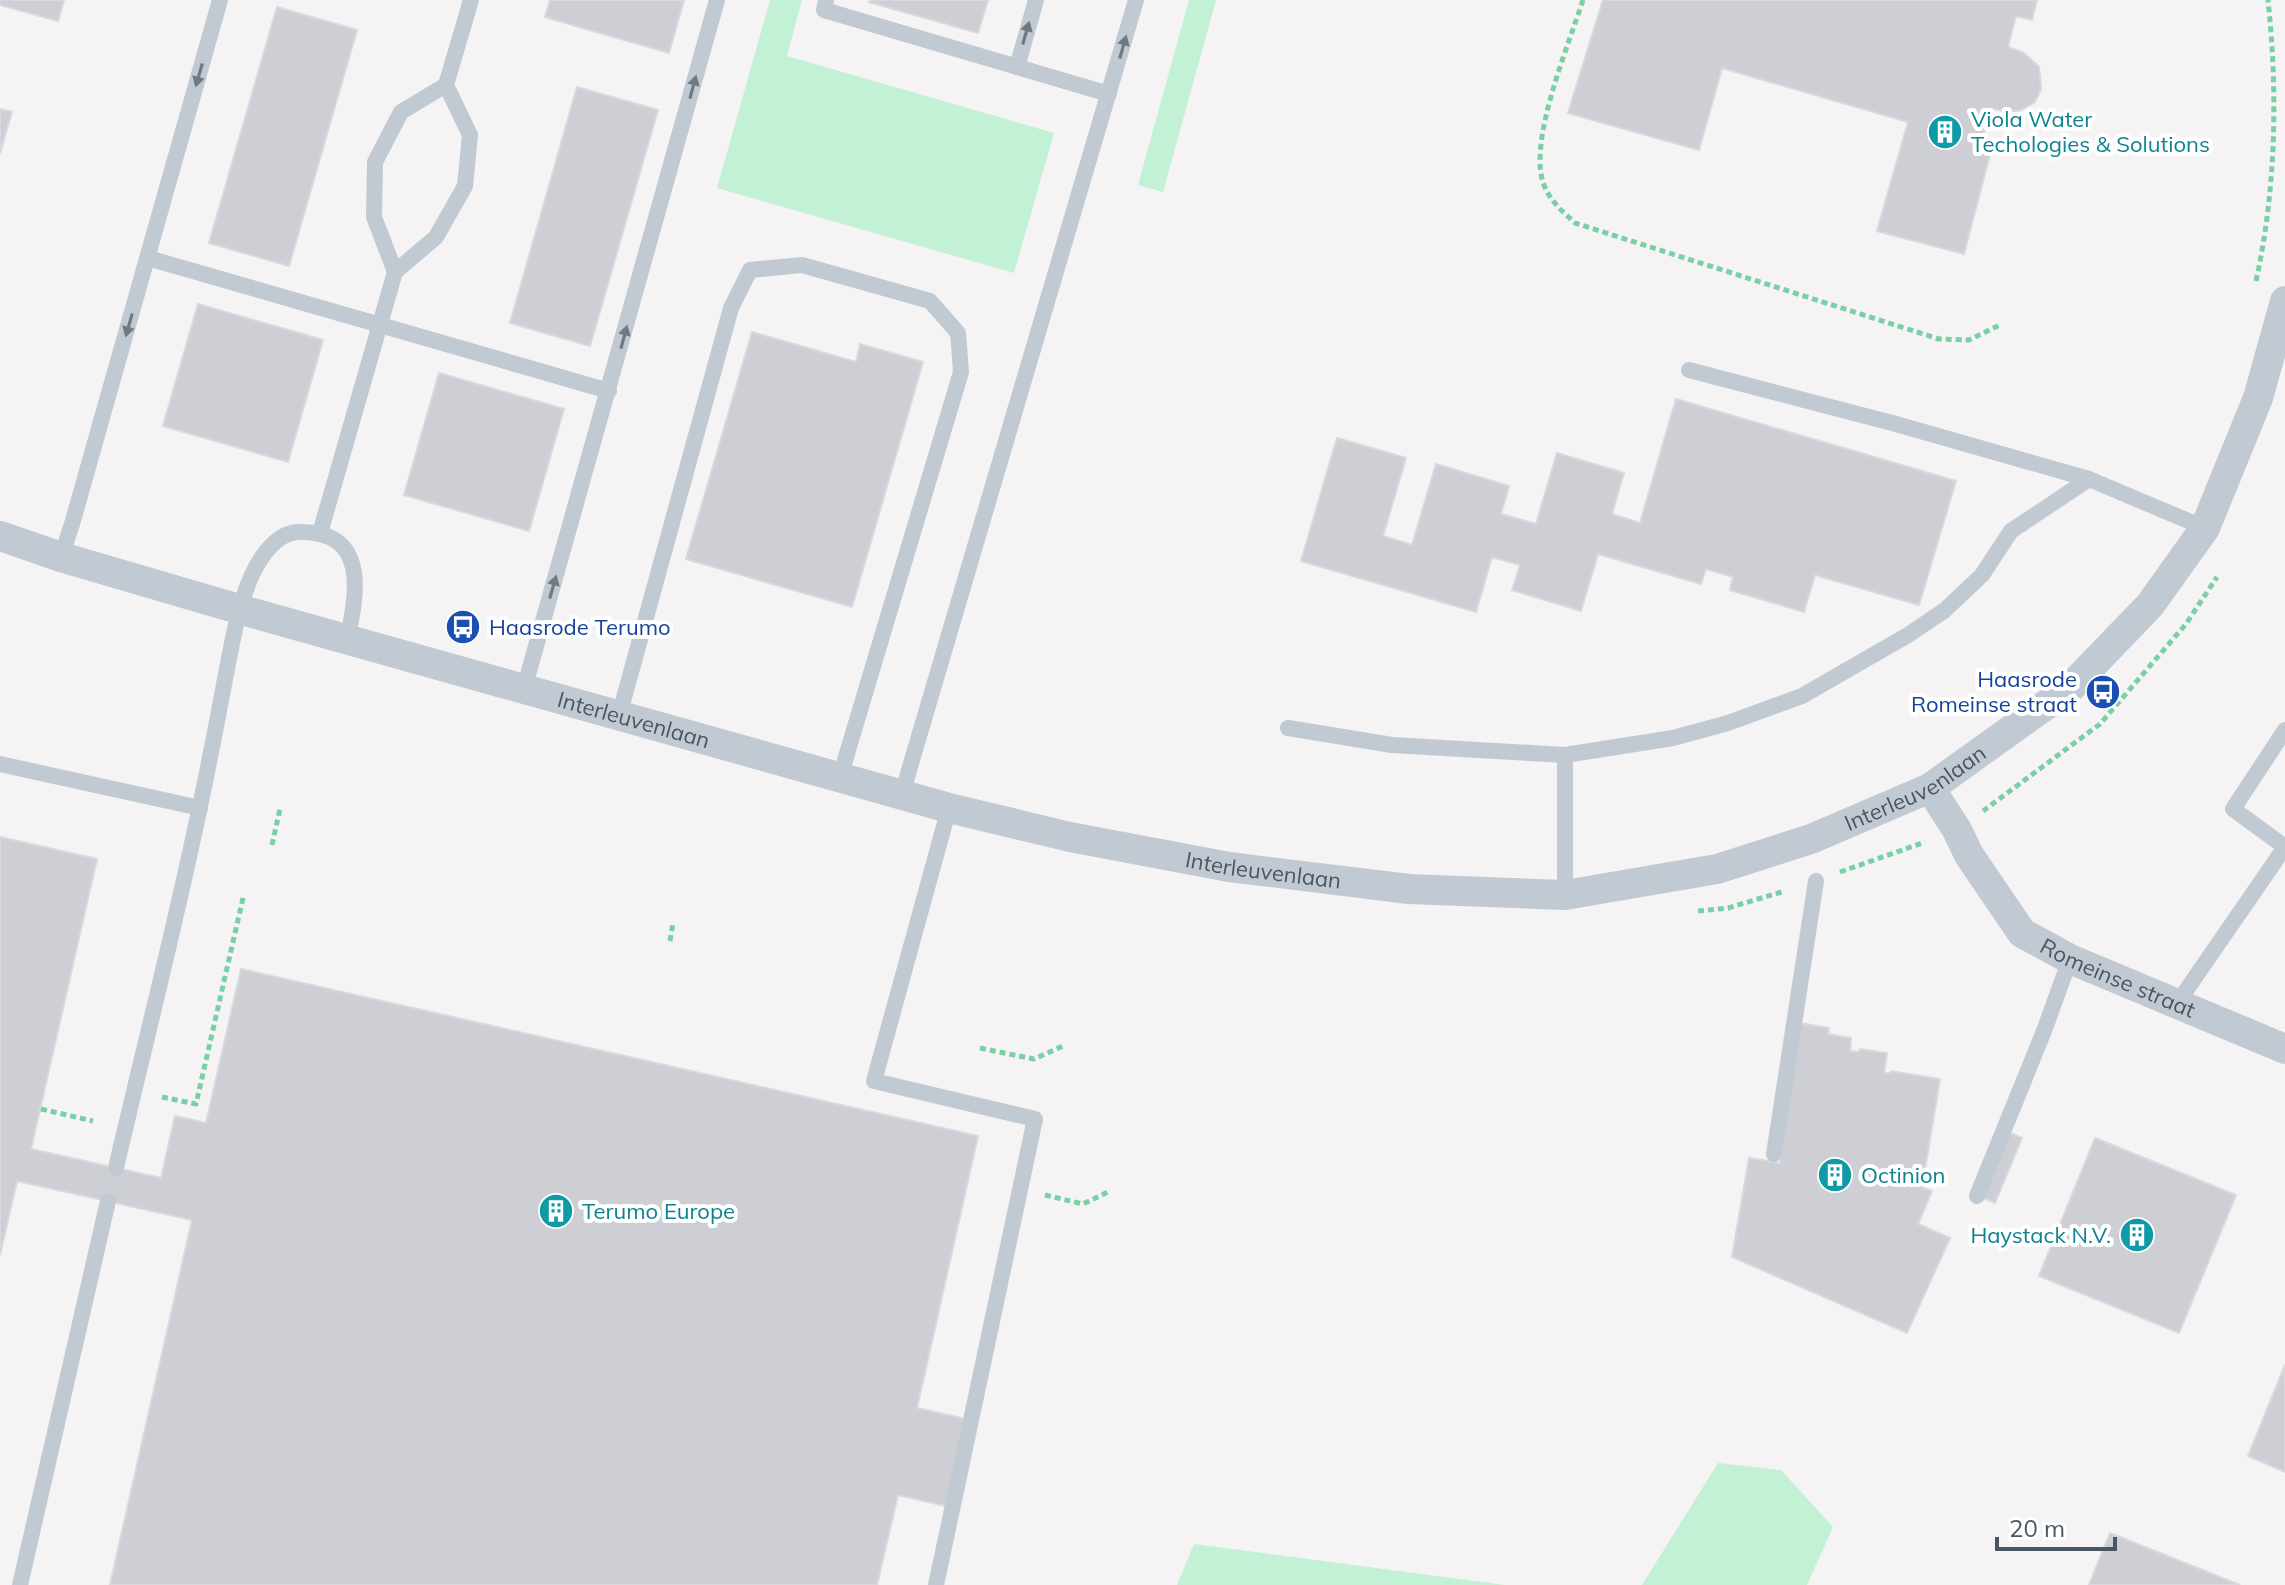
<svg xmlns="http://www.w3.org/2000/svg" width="2285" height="1585" font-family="Mulish,sans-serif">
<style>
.green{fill:#c3f1d5}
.building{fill:#cdcfd5;stroke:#d7d9de;stroke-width:2}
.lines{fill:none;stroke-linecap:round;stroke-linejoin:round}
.path{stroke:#7ad0a6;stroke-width:5;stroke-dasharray:6 4;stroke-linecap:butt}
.lane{stroke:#c1cad2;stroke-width:16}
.street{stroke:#c1cad2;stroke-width:30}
.oneway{fill:#6e7983}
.labels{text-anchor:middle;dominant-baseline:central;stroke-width:8;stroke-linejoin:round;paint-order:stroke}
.culture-label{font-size:22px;fill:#0d838f;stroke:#fff;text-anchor:start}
.transit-label{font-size:22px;fill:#164399;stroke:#fff;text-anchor:start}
.street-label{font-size:22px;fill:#4a5661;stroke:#fff}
</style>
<rect width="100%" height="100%" fill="#f5f3f3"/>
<g class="green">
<path d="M770,0H802L787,56L1054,133L1014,273L717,188Z"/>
<path d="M1189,0H1216L1163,192L1138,185Z"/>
<path d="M1718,1463L1781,1470L1833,1527L1807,1585H1642Z"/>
<path d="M1194,1544L1505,1585H1177Z"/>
</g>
<g class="building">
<path d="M0,0H64L58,21L0,5Z"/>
<path d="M550,0H684L669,53L545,17Z"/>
<path d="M870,0H988L978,33L869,2Z"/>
<path d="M1603,0H2037L2032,20L2016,16L2008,47L2024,53L2039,67L2041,89L2035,102L2021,110L2009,112L1990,108L1982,141L1993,143L1964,254L1877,231L1908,122L1722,68L1699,150L1568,113Z"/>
<path d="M277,7L357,30L289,266L209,243Z"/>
<path d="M577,87L658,110L590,346L510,323Z"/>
<path d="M0,109L12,112L0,153Z"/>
<path d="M198,304L323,340L288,462L163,426Z"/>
<path d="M752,332L856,362L860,344L923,362L852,607L686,559Z"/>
<path d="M439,373L564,409L529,531L404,495Z"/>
<path d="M1676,399L1956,481L1919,605L1815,575L1804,612L1730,590L1733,577L1706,569L1701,584L1598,554L1581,611L1512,590L1520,565L1492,557L1476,612L1301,561L1337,438L1406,458L1383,536L1412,545L1436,464L1509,486L1501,514L1536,524L1557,453L1624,473L1612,514L1640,523Z"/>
<path d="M0,837L97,859L31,1149L161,1178L175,1116L206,1123L241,969L978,1136L917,1408L970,1420L950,1507L898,1495L877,1585H110L192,1220L17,1181L0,1255Z"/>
<path d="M1800,1023L1829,1028L1828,1034L1851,1038L1850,1051L1859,1052L1860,1049L1887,1053L1884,1073H1890L1891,1071L1940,1079L1922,1187L1932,1191L1918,1224L1950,1238L1907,1333L1732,1257L1749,1158L1780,1163Z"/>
<path d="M2006,1131L2022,1138L1995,1203L1979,1196Z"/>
<path d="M2095,1138L2236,1195L2179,1333L2039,1276Z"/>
<path d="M2285,1365V1472L2248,1456Z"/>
<path d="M2110,1533L2240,1585H2089Z"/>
</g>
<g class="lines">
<g class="path">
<path d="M1583,0C1569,44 1527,143 1544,185C1550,201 1563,212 1575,223L1939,339L1969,340L2002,324"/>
<path d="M2256,281C2276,190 2278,93 2268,0"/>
<path d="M1983,811L2100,724L2186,624L2217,577"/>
<path d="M272,845L280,809"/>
<path d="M1840,872L1925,842"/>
<path d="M1698,911L1728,908L1785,891"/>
<path d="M670,941L673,923"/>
<path d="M980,1048L1034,1059L1063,1046"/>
<path d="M162,1097L196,1104L243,898"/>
<path d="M41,1109L93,1121"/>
<path d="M1045,1195L1083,1204L1110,1191"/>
</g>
<g class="lane">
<path d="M826,0L824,10L1109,94"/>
<path d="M1017,67L1036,0"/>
<path d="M148,258L609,391"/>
<path d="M395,272L436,237L465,186L470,135L446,85L471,0"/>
<path d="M1689,370L1896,424L2089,479L2205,528"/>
<path d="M320,533L395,272L374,217L375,162L401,112L446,85"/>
<path d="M61,557L72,524L220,0"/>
<path d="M524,689L717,0"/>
<path d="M619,716L731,308L750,270L802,265L930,301L958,333L961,372L840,777"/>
<path d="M1288,728L1392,745L1565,755L1673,738L1728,723L1802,696L1908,635L1945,610L1982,575L2011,531L2089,479"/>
<path d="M0,764L200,808"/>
<path d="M902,794L1136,0"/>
<path d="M1565,895V755"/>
<path d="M2176,1005L2285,847L2233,809L2285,730"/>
<path d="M1774,1154L1816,881"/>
<path d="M116,1168C144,1047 175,927 200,806C210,760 218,715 227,669C233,638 239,603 252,575C260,557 277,532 299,532C368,531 358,591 347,640"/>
<path d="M1977,1196L2044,1031L2070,959"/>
<path d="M20,1585L108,1201"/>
<path d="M936,1585L1035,1119L874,1081L949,808"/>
</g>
<g class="street">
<path id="s1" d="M0,536L61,557L242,610L949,808L1070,837L1229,867L1409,889L1565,895L1717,869L1811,839L1930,788L2071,687L2150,605L2205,528L2258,398L2285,301"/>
<path id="s2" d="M1930,788L1957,830L1969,855L2022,933L2070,959L2285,1049"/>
</g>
</g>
<defs><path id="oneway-solid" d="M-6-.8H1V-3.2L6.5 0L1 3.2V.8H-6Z" transform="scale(2)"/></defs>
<g class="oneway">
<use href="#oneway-solid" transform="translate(1026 33) rotate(-74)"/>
<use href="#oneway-solid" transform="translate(1123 47) rotate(-74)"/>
<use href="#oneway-solid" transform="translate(199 75) rotate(106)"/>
<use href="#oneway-solid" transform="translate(693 87) rotate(-75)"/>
<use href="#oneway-solid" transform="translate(129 325) rotate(106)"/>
<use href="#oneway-solid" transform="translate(624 337) rotate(-75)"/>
<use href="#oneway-solid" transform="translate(553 587) rotate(-74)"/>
</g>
<defs>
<g id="building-disc" transform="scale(1.8)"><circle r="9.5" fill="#0f9aa8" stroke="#fff"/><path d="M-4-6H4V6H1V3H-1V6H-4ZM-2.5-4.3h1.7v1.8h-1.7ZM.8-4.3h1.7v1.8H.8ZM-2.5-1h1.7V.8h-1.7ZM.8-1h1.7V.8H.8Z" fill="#fff"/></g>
<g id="bus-disc" transform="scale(1.8)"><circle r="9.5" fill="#1a4fb4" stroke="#fff"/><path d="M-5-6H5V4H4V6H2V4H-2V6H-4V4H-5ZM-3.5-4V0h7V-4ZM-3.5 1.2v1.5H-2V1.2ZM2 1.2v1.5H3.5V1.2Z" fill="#fff"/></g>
</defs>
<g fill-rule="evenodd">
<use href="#building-disc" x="1945" y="132"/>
<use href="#bus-disc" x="463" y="627"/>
<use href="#bus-disc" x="2103" y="692"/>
<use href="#building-disc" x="1835" y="1175"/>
<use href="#building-disc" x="556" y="1211"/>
<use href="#building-disc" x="2137" y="1235"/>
</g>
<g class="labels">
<g class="culture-label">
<text x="1971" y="119">Viola Water<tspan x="1971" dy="25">Techologies &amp; Solutions</tspan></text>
<text x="1861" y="1175">Octinion</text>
<text x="582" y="1211">Terumo Europe</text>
<text x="2111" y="1235" text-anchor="end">Haystack N.V.</text>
</g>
<g class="transit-label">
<text x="489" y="627">Haasrode Terumo</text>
<text x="2077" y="679" text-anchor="end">Haasrode<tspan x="2077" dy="25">Romeinse straat</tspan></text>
</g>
<g class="street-label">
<text stroke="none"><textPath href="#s1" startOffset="660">Interleuvenlaan</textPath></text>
<text stroke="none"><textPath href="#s1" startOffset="1980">Interleuvenlaan</textPath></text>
<text stroke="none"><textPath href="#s1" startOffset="1308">Interleuvenlaan</textPath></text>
<text stroke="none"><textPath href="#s2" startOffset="278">Romeinse straat</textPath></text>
</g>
</g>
<path d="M1997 1537v12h118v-12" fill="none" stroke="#4a5661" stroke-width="4"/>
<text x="2009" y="1537" font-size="24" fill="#4a5661" stroke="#ffffff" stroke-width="6" paint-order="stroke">20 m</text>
</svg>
